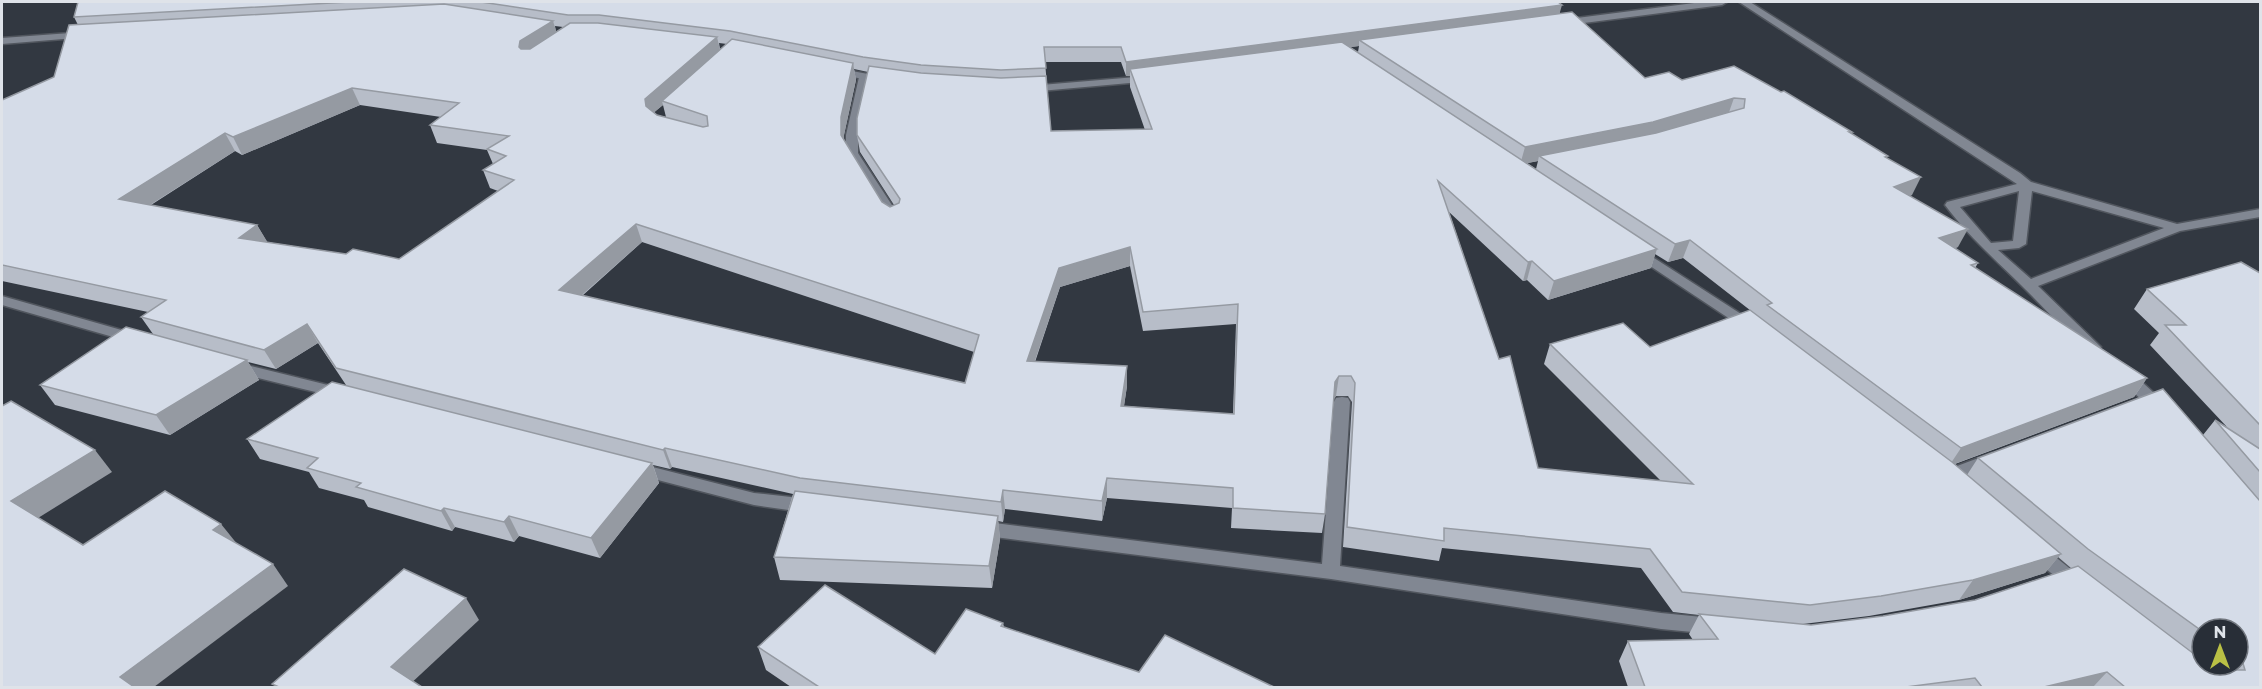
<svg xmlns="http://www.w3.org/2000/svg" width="2262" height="689" font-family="Montserrat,sans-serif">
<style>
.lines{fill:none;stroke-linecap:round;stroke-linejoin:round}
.minor-casing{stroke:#51565e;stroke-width:3}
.tertiary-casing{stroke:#51565e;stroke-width:3}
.minor{fill:#818792;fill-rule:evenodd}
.tertiary{fill:#818792;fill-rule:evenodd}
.wall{fill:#b7bdc8;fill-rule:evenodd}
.shaded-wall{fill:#959aa2}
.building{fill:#d5dce8;stroke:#959aa2;stroke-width:1.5;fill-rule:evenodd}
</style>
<rect width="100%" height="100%" fill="#323841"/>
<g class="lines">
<g class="minor-casing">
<g id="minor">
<path d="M1739,2H1750L2020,173L2031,182L2177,224L2260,209V217L2180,231L2038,286L2101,347L2098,350H2088C2065,331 2046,310 2025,289C1997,261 1969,237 1945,205L1947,202L2017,184ZM2019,191L2013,241L1991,243L1960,207ZM2032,191L2164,228L2031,279L1998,250L2019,248L2026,244Z"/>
<path d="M865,74L871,77L858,135V153L901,219L894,223L887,219L846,153V135L859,77Z"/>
<path d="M1637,247L1755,323L1757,326L1755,329H1745L1632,254L1630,251L1632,248Z"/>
<path d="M2,296L139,335L141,338L134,343L2,305Z"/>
<path d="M235,362L340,388L346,389L348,393L346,397L340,398L230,371L227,367Z"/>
<path d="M2125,370L2130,371L2166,404L2168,408L2166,412H2154L2120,379L2117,375L2120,371Z"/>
<path d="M1342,397L1348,398L1350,402L1340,566L1661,613L1713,618L1720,620L1722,626L1720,632L1713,634L1661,629L1331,579L979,535L973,533L970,528L973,523L979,521L1322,564L1334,402L1336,398Z"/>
<path d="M1992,453L1998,455L2000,459L1998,463L1947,482L1941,480L1939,476L1941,472Z"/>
<path d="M637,463L754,493L809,499L815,501L818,506L815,511L809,513L754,505L631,473L629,469L631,465Z"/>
<path d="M2037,545L2043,547L2083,579L2086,584L2083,589L2077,591L2071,589L2031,557L2028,552L2031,547Z"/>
</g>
</g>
<g class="tertiary-casing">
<g id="tertiary">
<path d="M1702,2H1727L1722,5L1561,26L1556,23L1561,20Z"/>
<path d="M84,32L89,35L88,37L2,44V38Z"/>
<path d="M835,68L885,77L891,80L885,83L831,73V69Z"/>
<path d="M1148,76L1154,79L1152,81L1029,92L1023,89L1029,86Z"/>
</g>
</g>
<use href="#minor" class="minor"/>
<use href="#tertiary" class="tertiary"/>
</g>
<g class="wall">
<path d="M78,2H1558L1560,14L1645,78L1682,80L1734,66L1851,133L1887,158L1912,195L1909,196L1958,247L1955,248L1978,263L1975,268L2147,378L2134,397L1955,464L1967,475L1978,458L2203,435L2215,420L2227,427L2150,345L2159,333L2134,309L2147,289L2260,273V687H1628L1619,661L1628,641L1693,640L1689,634L1699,615L1673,612L1641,568L1442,548L1439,561L1343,547L1352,402L1348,396H1336L1333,399L1325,514L1322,533L1231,528L1232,508L1107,498L1102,521L1005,509L1003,522L998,521L1000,539L992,588L780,580L774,557L793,494L672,467L670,469L653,465L659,483L600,558L519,536L514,542L455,527L452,531L368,507L364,500L319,488L309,472L260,459L247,439L346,385L318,343L276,369L248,362L259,380L170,435L55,405L40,385L153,334L141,317L148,312L2,281V100L54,77L78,25L74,17ZM555,26L563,27L556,32ZM719,43L727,44L720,49ZM1359,46L1358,52L1350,47ZM1045,62H1121L1126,76H1130V87L1145,130L1051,131ZM854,69L868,72L857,135L860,152L894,205L890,207L882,202L844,140V135L856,80ZM360,105L441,117L430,125L437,143L487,150L493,164L483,170L490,188L498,191L399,259L346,254L267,242L257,225L151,205L235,151L242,155ZM663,105L666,117L657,115L654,112ZM1538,161L1536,169L1527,163ZM1449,212L1523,281L1527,280L1548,300L1651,268L1655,254L1668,262L1683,258L1755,314L1650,347L1550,344L1544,364L1661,481L1538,468L1499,359ZM642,242L974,352L965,383L582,296ZM1130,266L1143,331L1236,324L1233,414L1124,406L1127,386V366L1035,362L1060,287ZM2058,557L2071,568L1975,600L1883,616L1811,625L1803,624L1869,616L1959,600L2045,573ZM2202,629H2238V665H2202Z"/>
<path d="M1003,623L1004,627L1139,672L1274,687H791L766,670L758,647L935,654Z"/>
</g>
<g class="shaded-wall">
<path d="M1562,5L1558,19L1359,40V46L1132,76L1130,69V76H1126V62Z"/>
<path d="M553,21L558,37L525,64L519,47L520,41Z"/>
<path d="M717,37L721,54L662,101L663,105L650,116L646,106L645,99Z"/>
<path d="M853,63L856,80L844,135V153L841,135V117Z"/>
<path d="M352,88L360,105L242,155L233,137Z"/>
<path d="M1734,98L1728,115L1647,139L1539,156L1538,161L1520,165L1525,147Z"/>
<path d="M225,133L235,151L131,217L119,199Z"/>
<path d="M1921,177L1912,195L1885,204L1894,187Z"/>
<path d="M636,224L642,242L566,309L559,290Z"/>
<path d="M257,225L268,243L239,238Z"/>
<path d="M1968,229L1958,247L1930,256L1939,238Z"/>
<path d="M1690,240L1683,258L1668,262L1675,244Z"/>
<path d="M1130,247V266L1060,287L1028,381L1027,361L1059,268Z"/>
<path d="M1657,249L1651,268L1548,300L1554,281Z"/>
<path d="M1532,261L1527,280L1523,281L1528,262Z"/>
<path d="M307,324L318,343L276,369L264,350Z"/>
<path d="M247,360L259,380L170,435L156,415Z"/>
<path d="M1127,366V386L1121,425V406Z"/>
<path d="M1339,376L1336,396L1332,402L1335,382Z"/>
<path d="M2147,378L2134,397L1949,466L1961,448Z"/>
<path d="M665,448L672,467L670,469L663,450Z"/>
<path d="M95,450L112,472L30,523L11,501Z"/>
<path d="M652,463L659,483L600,558L591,538Z"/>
<path d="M1107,478V498L1102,521V501Z"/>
<path d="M1003,490L1005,509L1003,522L1001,502Z"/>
<path d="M444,508L455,527L452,531L441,511Z"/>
<path d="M509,516L519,536L514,542L504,522Z"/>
<path d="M998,516L1000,539L992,588L989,566Z"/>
<path d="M221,524L238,545L213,530Z"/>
<path d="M2061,554L2045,573L1959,600L1973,580Z"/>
<path d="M273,564L288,586L154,687H129L120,677Z"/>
<path d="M466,598L479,620L407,687L391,667Z"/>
<path d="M2107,672L2093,687H2044Z"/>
</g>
<g class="building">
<path d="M78,2H350L74,17Z"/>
<path d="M481,2H1558L1562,5L1126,62L1121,47H1044L1046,68L1001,70L921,65L863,57L730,31L599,15H568Z"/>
<path d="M444,4L553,21L520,41L519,47L521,49H530L570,23H598L717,37L645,99L646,106L657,115L703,127L708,126L707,116L662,101L732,39L853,63L841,117V135L882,202L890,207L899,203L900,199L857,135V118L869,66L921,73L1001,78L1046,76L1051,131L1152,129L1130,69L1342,42L1657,249L1554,281L1532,261L1528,262L1438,181L1499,359L1510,356L1538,468L1693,484L1550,344L1623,323L1650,347L1750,310L1952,462L2061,554L1973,580L1881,596L1810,605L1682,592L1650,549L1444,528V541L1347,527L1355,383L1351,376H1339L1335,382L1325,514L1233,508V488L1107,478L1102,501L1003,490L1001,502L800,478L665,448L663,450L336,368L307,324L264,350L141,317L166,300L2,265V100L54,77L69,25ZM352,88L459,103L430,125L509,136L487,149L506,156L483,170L514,180L399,259L353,249L346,254L239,238L257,225L119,199L225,133L233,137ZM636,224L979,335L965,383L559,290ZM1130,247L1143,312L1238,304L1234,414L1121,406L1127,366L1027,361L1059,268Z"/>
<path d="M1572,12L1645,78L1669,72L1682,80L1734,66L1781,92L1784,91L1852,132H1849L1888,156L1885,157L1921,177L1894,187L1968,229L1939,238L1978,263L1971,265L2147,378L1961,448L1767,305L1772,303L1690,240L1675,244L1539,156L1656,133L1744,108L1745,99L1734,98L1653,122L1525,147L1359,40Z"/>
<path d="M2241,262L2260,273V425L2165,325H2186L2147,289Z"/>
<path d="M126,327L247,360L156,415L40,385Z"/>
<path d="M332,382L652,463L591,538L509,516L504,522L444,508L441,511L356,487L361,483L307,468L318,458L247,439Z"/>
<path d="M2163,389L2260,501V687H2125L2107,672L2044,687H1982L1975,678L1906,687H1645L1628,641L1718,639L1699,614L1811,625L1883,616L1975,600L2078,566L2202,660V665H2209L2216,670H2245L2242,660L2238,658V629H2202V631L2088,549L1978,458Z"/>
<path d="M11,401L95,450L11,501L83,545L165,491L221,524L213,530L273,564L120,677L134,687H2V406Z"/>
<path d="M2215,420L2260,449V472Z"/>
<path d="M795,491L998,516L989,566L774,557Z"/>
<path d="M404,569L466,598L391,667L422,687H279L272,684Z"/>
<path d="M825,585L935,654L966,609L1003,623L1001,626L1139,672L1165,635L1274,687H819L758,647Z"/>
</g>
<rect width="2262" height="689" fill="none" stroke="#dfe3e9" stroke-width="6"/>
<g transform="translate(2220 647)"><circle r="28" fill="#282e37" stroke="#71767e" stroke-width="1.5"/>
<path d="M0-4.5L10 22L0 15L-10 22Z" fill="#bac045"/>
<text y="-9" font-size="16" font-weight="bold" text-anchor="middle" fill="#dfe3e9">N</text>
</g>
</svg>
